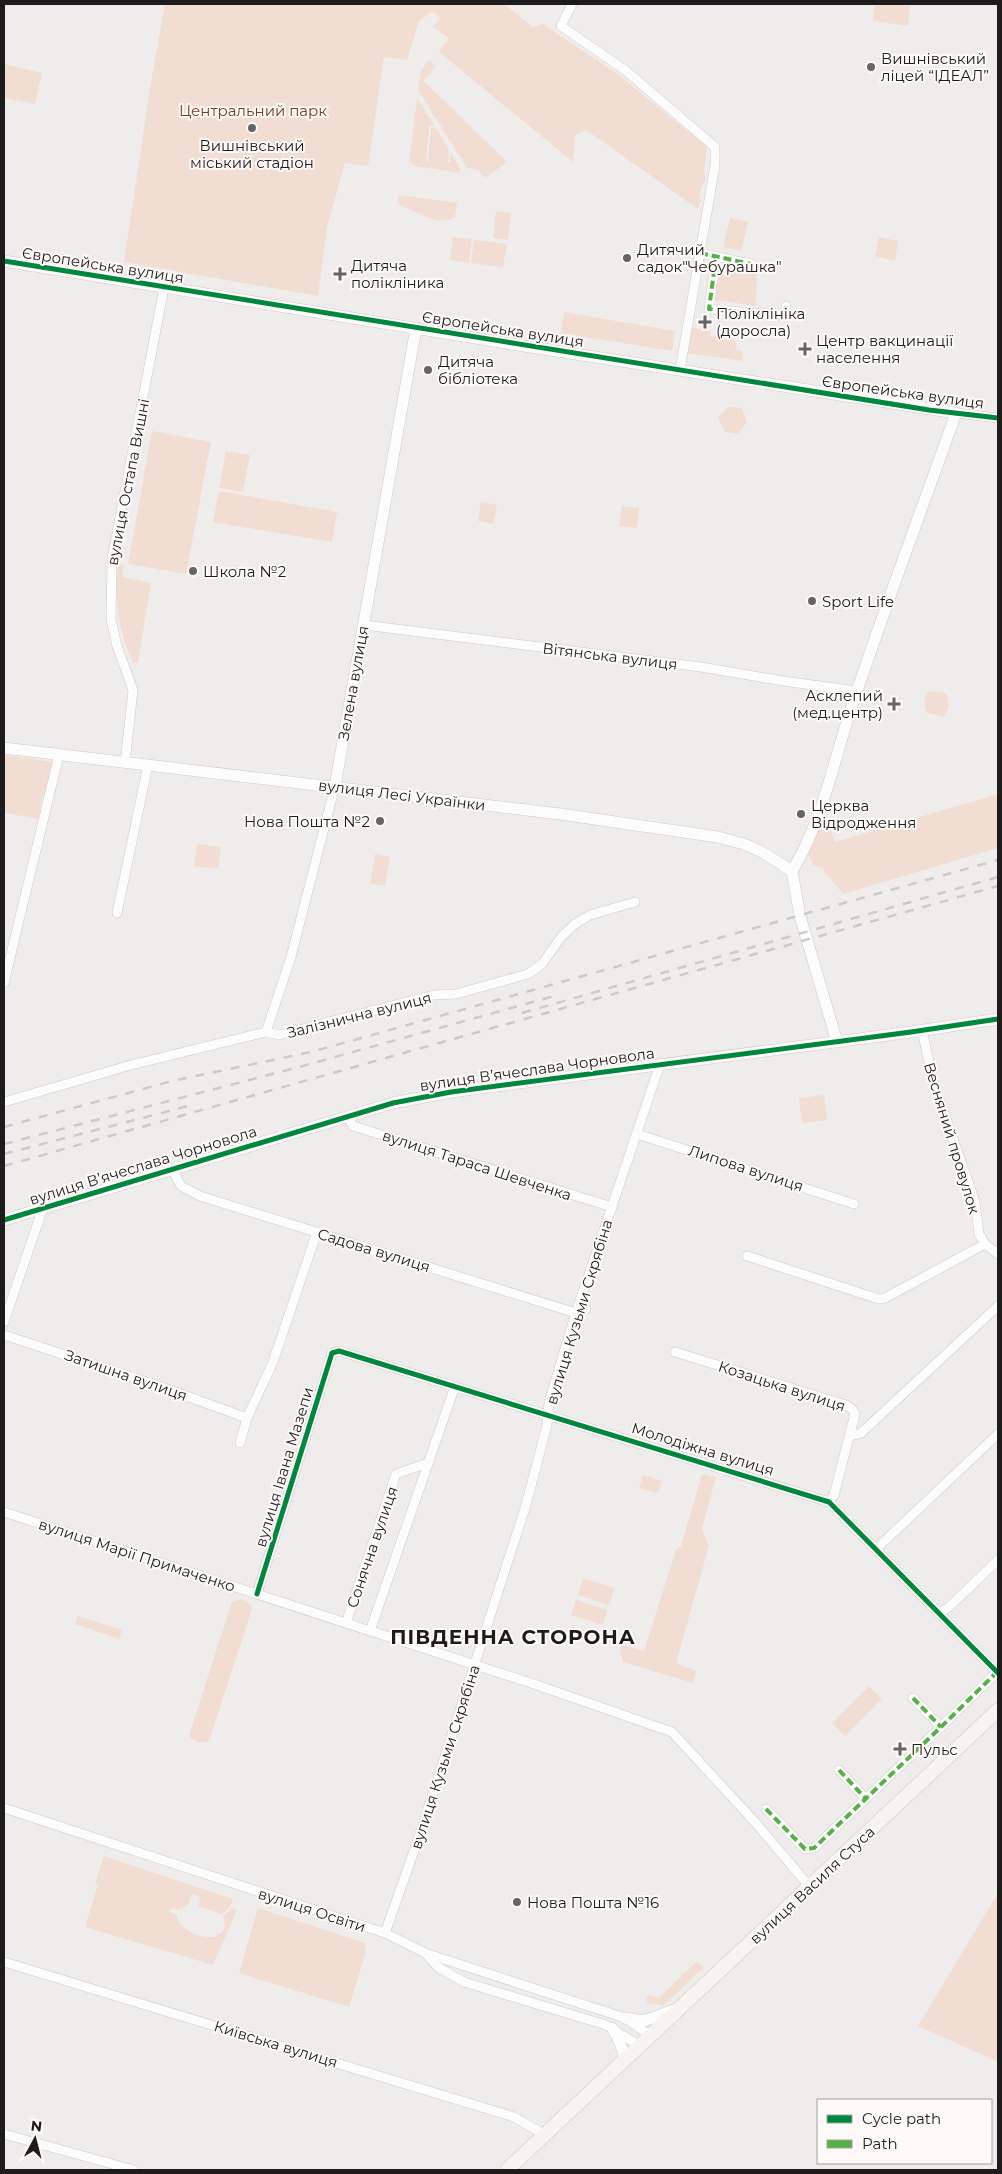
<svg xmlns="http://www.w3.org/2000/svg" width="1002" height="2174" font-family="Montserrat,sans-serif">
<style>
.green{fill:#f2ddd3}
.lines{fill:none;stroke-linecap:round;stroke-linejoin:round}
.minor-casing{stroke:#cccbc9;stroke-width:10}
.tertiary-casing{stroke:#cccbc9;stroke-width:12}
.secondary-casing{stroke:#cccbc9;stroke-width:15}
.minor{stroke:#fdfcfc;stroke-width:9}
.tertiary{stroke:#fdfcfc;stroke-width:11}
.secondary{stroke:#f7f3f1;stroke-width:14}
.rail{stroke:#cbcbcb;stroke-width:2.5;stroke-dasharray:9 9;stroke-linecap:butt}
.quiet{stroke:#55b145;stroke-width:4;stroke-dasharray:8 4;stroke-linecap:butt}
.cycleway-casing{stroke:#fff9f7;stroke-width:8}
.cycleway{stroke:#00873e;stroke-width:5}
.poi-dot{fill:#666464;stroke:#fff9f7;stroke-width:2}
.labels{text-anchor:middle;dominant-baseline:central;stroke-width:4;stroke-linejoin:round;paint-order:stroke}
.poi-label{font-size:15px;fill:#1d1b1b;stroke:#fff9f7;text-anchor:start}
.park-label{font-size:15px;fill:#7a3c1b;stroke:#fff9f7}
.street-label{font-size:15px;fill:#1d1b1b;stroke:#fff9f7}
.district-label{font-size:20px;font-weight:bold;letter-spacing:1px;fill:#1d1b1b;stroke:#fff9f7}
</style>
<rect width="100%" height="100%" fill="#efedeb"/>
<g class="green">
<path d="M165,4H504L533,27L543,24L619,75L707,147L704,172L706,179C702,185 698,193 701,201L698,209L586,130L575,135L573,162L439,52L449,38L433,27L440,18L432,12L419,21L407,60L384,57L368,166L345,163L327,227L318,296L124,262L150,88Z"/>
<path d="M875,4H910L908,26L873,21Z"/>
<path d="M429,60L436,66L424,81L507,162L485,178L478,170L467,168L418,90L421,70Z"/>
<path d="M4,64L42,73L35,104L4,98Z"/>
<path d="M417,98L435,126H429L426,161H428L431,128H436L449,150L448,162H450L451,153L460,168V173L415,166L409,162Z"/>
<path d="M398,195L457,203L455,217C436,228 415,210 398,204Z"/>
<path d="M496,211L511,213L508,240L493,238Z"/>
<path d="M730,218L748,222L741,251L723,247Z"/>
<path d="M453,237L472,239L469,263L450,260Z"/>
<path d="M879,237L898,241L895,261L875,256Z"/>
<path d="M474,240L507,244L503,267L471,263Z"/>
<path d="M719,266L757,274L756,306L715,300Z"/>
<path d="M564,312L675,331L672,351L561,333Z"/>
<path d="M692,328L711,331V336L737,341L736,349L743,351L742,361L688,353Z"/>
<path d="M728,407L742,408L747,422L738,434L725,432L718,418Z"/>
<path d="M152,431L211,442L186,574L128,564Z"/>
<path d="M226,451L250,455L243,492L219,488Z"/>
<path d="M219,491L337,512L332,542L213,522Z"/>
<path d="M481,502L497,505L493,524L478,521Z"/>
<path d="M622,506L639,508L637,528L619,526Z"/>
<path d="M118,564L124,565L122,577L151,583L138,662L133,663C117,626 115,604 118,564Z"/>
<path d="M928,691L946,693C950,700 949,711 944,717L927,713C923,707 924,696 928,691Z"/>
<path d="M4,755L52,762L47,794H43L38,819L4,813Z"/>
<path d="M998,794V848L843,894L822,868L813,865L807,852L817,826L828,824L835,842Z"/>
<path d="M197,844L221,847L218,869L194,866Z"/>
<path d="M375,854L390,857L385,886L370,884Z"/>
<path d="M824,1095L827,1120L802,1123L799,1098Z"/>
<path d="M702,1474L716,1477L702,1529L709,1546L676,1663L696,1671L693,1683L623,1662L620,1652L622,1644L644,1651L676,1550L681,1546Z"/>
<path d="M643,1475L662,1481L658,1493L639,1488Z"/>
<path d="M583,1578L615,1588L609,1605L578,1595Z"/>
<path d="M241,1599L250,1604L252,1609L209,1741C200,1744 194,1743 189,1735L232,1602Z"/>
<path d="M576,1600L607,1610L603,1625L571,1615Z"/>
<path d="M78,1616L122,1630L119,1639L75,1624Z"/>
<path d="M869,1686L882,1699L845,1736L832,1723Z"/>
<path d="M104,1856L233,1899L230,1907L222,1914L198,1906L201,1897L192,1894L189,1903L178,1910L171,1908L169,1912L177,1915C177,1936 234,1951 223,1916L232,1908L237,1910L213,1965L85,1927L98,1885L95,1884Z"/>
<path d="M998,1893V2062L918,2026Z"/>
<path d="M258,1908L365,1943L366,1952L349,2007L239,1973Z"/>
<path d="M697,1961L703,1968L664,2005L648,2004L646,1998L649,1995L659,1998Z"/>
</g>
<g class="lines">
<g class="minor-casing">
<g id="minor">
<path d="M572,4L561,26L625,70L715,147V165L680,370"/>
<path d="M700,253L751,264"/>
<path d="M716,257L709,309L785,316L786,306"/>
<path d="M956,413L998,418"/>
<path d="M364,625L701,667L783,681L857,691"/>
<path d="M125,763L133,690L117,646L111,619L112,559L164,288"/>
<path d="M117,913L148,765"/>
<path d="M4,983L59,755"/>
<path d="M922,1030L933,1081L975,1202L979,1234L985,1244L998,1254"/>
<path d="M266,1032L291,957L335,786"/>
<path d="M4,1102L131,1065L266,1032L279,1035L414,1000L434,995L456,994L528,974L542,964L562,936L575,924L590,915L635,902"/>
<path d="M347,1116L353,1126L612,1207"/>
<path d="M637,1134L854,1204"/>
<path d="M172,1169L181,1186L200,1196L576,1313L586,1309"/>
<path d="M747,1256L879,1299L885,1298L985,1244"/>
<path d="M4,1322L43,1208"/>
<path d="M4,1335L159,1386L247,1418"/>
<path d="M675,1352L846,1405L852,1409L855,1414L834,1495L829,1502"/>
<path d="M850,1436L861,1433L998,1306"/>
<path d="M240,1443L247,1418L273,1362L317,1232"/>
<path d="M4,1512L534,1684L672,1732L754,1821L810,1887"/>
<path d="M876,1549L998,1434"/>
<path d="M257,1594L332,1353L339,1351L829,1502L998,1673"/>
<path d="M939,1613L949,1607L998,1560"/>
<path d="M346,1623L396,1474L428,1463"/>
<path d="M370,1631L455,1386"/>
<path d="M913,1698L941,1727"/>
<path d="M839,1770L866,1799"/>
<path d="M4,1808L385,1933L425,1953L438,1967L464,1982L606,2025L640,2046"/>
<path d="M766,1809L805,1849L814,1848L941,1727L997,1672"/>
<path d="M385,1933L421,1831L526,1505L547,1425L549,1402L576,1313L660,1064"/>
<path d="M428,1954L625,2018L651,2036"/>
<path d="M4,1962L514,2117L545,2135"/>
<path d="M4,2134L134,2170"/>
</g>
</g>
<g class="tertiary-casing">
<g id="tertiary">
<path d="M4,261L524,346L956,413C922,509 886,604 854,700C834,757 824,819 792,871L800,916L837,1042"/>
<path d="M4,748L560,814L718,837L744,844L762,852L792,871"/>
<path d="M335,786L416,328"/>
<path d="M4,1220L393,1103L451,1092L911,1032L998,1019"/>
<path d="M625,2018L644,2021L674,2010"/>
<path d="M612,2028L618,2038L626,2060"/>
</g>
</g>
<g class="secondary-casing">
<path id="secondary" d="M507,2170L998,1710"/>
</g>
<use href="#minor" class="minor"/>
<use href="#tertiary" class="tertiary"/>
<use href="#secondary" class="secondary"/>
<g class="rail">
<path d="M522,1013L998,877"/>
<path d="M4,1127L172,1081L311,1052L998,860"/>
<path d="M4,1144L299,1067L558,995"/>
<path d="M4,1154L192,1105"/>
<path d="M4,1166C335,1072 667,979 998,886"/>
</g>
<g class="quiet">
<path d="M700,253L751,264"/>
<path d="M716,257L709,309L785,316L786,306"/>
<path d="M913,1698L941,1727"/>
<path d="M839,1770L866,1799"/>
<path d="M766,1809L805,1849L814,1848L941,1727L997,1672"/>
</g>
<g class="cycleway-casing">
<g id="cycleway">
<path d="M4,261L929,410L998,418"/>
<path d="M4,1220L393,1103L451,1092L911,1032L998,1019"/>
<path d="M257,1594L332,1353L339,1351L829,1502L998,1673"/>
</g>
</g>
<use href="#cycleway" class="cycleway"/>
</g>
<g class="poi-dot">
<circle cx="871" cy="67" r="5"/>
<circle cx="252" cy="128" r="5"/>
<circle cx="627" cy="258" r="5"/>
<path d="M337.5 266.5h5v5h5v5h-5v5h-5v-5h-5v-5h5z"/>
<path d="M702.5 314.5h5v5h5v5h-5v5h-5v-5h-5v-5h5z"/>
<path d="M802.5 341.5h5v5h5v5h-5v5h-5v-5h-5v-5h5z"/>
<circle cx="428" cy="370" r="5"/>
<circle cx="193" cy="571" r="5"/>
<circle cx="812" cy="601" r="5"/>
<path d="M891.5 696.5h5v5h5v5h-5v5h-5v-5h-5v-5h5z"/>
<circle cx="801" cy="814" r="5"/>
<circle cx="380" cy="821" r="5"/>
<path d="M897.5 1741.5h5v5h5v5h-5v5h-5v-5h-5v-5h5z"/>
<circle cx="517" cy="1902" r="5"/>
</g>
<g class="labels">
<g class="poi-label">
<text x="881" y="58">Вишнівський<tspan x="881" dy="17">ліцей “ІДЕАЛ”</tspan></text>
<text x="252" y="145" text-anchor="middle">Вишнівський<tspan x="252" dy="17">міський стадіон</tspan></text>
<text x="637" y="249">Дитячий<tspan x="637" dy="17">садок"Чебурашка"</tspan></text>
<text x="351" y="265">Дитяча<tspan x="351" dy="17">полікліника</tspan></text>
<text x="716" y="313">Поліклініка<tspan x="716" dy="17">(доросла)</tspan></text>
<text x="816" y="340">Центр вакцинації<tspan x="816" dy="17">населення</tspan></text>
<text x="438" y="361">Дитяча<tspan x="438" dy="17">бібліотека</tspan></text>
<text x="203" y="571">Школа №2</text>
<text x="822" y="601">Sport Life</text>
<text x="883" y="695" text-anchor="end">Асклепий<tspan x="883" dy="17">(мед.центр)</tspan></text>
<text x="811" y="805">Церква<tspan x="811" dy="17">Відродження</tspan></text>
<text x="370" y="821" text-anchor="end">Нова Пошта №2</text>
<text x="911" y="1749">Пульс</text>
<text x="527" y="1902">Нова Пошта №16</text>
</g>
<g class="park-label">
<text x="253" y="110">Центральний парк</text>
</g>
<g class="street-label">
<text transform="translate(103 265) rotate(9)">Європейська вулиця</text>
<text transform="translate(503 329) rotate(9)">Європейська вулиця</text>
<text transform="translate(903 392) rotate(8)">Європейська вулиця</text>
<text transform="translate(128 482) rotate(-79)">вулиця Остапа Вишні</text>
<text transform="translate(610 656) rotate(7)">Вітянська вулиця</text>
<text transform="translate(353 683) rotate(-80)">Зелена вулиця</text>
<text transform="translate(402 795) rotate(7)">вулиця Лесі Українки</text>
<text transform="translate(359 1015) rotate(-14)">Залізнична вулиця</text>
<text transform="translate(537 1069) rotate(-8)">вулиця Вʼячеслава Чорновола</text>
<text transform="translate(952 1138) rotate(73)">Весняний провулок</text>
<text transform="translate(143 1165) rotate(-17)">вулиця Вʼячеслава Чорновола</text>
<text transform="translate(477 1165) rotate(18)">вулиця Тараса Шевченка</text>
<text transform="translate(746 1168) rotate(18)">Липова вулиця</text>
<text transform="translate(374 1250) rotate(17)">Садова вулиця</text>
<text transform="translate(579 1312) rotate(-73)">вулиця Кузьми Скрябіна</text>
<text transform="translate(126 1375) rotate(19)">Затишна вулиця</text>
<text transform="translate(782 1386) rotate(18)">Козацька вулиця</text>
<text transform="translate(703 1449) rotate(17)">Молодіжна вулиця</text>
<text transform="translate(284 1467) rotate(-73)">вулиця Івана Мазепи</text>
<text transform="translate(372 1547) rotate(-71)">Сонячна вулиця</text>
<text transform="translate(137 1555) rotate(18)">вулиця Марії Примаченко</text>
<text transform="translate(445 1757) rotate(-72)">вулиця Кузьми Скрябіна</text>
<text transform="translate(812 1885) rotate(-43)">вулиця Василя Стуса</text>
<text transform="translate(312 1910) rotate(18)">вулиця Освіти</text>
<text transform="translate(276 2044) rotate(17)">Київська вулиця</text>
</g>
<g class="district-label">
<text x="513" y="1637">ПІВДЕННА СТОРОНА</text>
</g>
</g>
<rect width="1002" height="2174" fill="none" stroke="#1d1b1b" stroke-width="10"/>
<rect x="817" y="2099" width="175" height="65" fill="#fff9f7" stroke="#a5a09f"/>
<rect x="827" y="2115" width="25" height="8" fill="#00873e" stroke="#a5a09f"/>
<text x="862" y="2124" font-size="15" fill="#1d1b1b">Cycle path</text>
<rect x="827" y="2140" width="25" height="8" fill="#55b145" stroke="#a5a09f"/>
<text x="862" y="2149" font-size="15" fill="#1d1b1b">Path</text>
<g transform="translate(35 2139) rotate(7)" stroke="#fff9f7" stroke-width="4" paint-order="stroke">
<path d="M0-4L9 19L0 12L-9 19Z" fill="#1d1b1b"/>
<text y="-8" font-size="14" font-weight="bold" text-anchor="middle" fill="#1d1b1b">N</text>
</g>
</svg>
